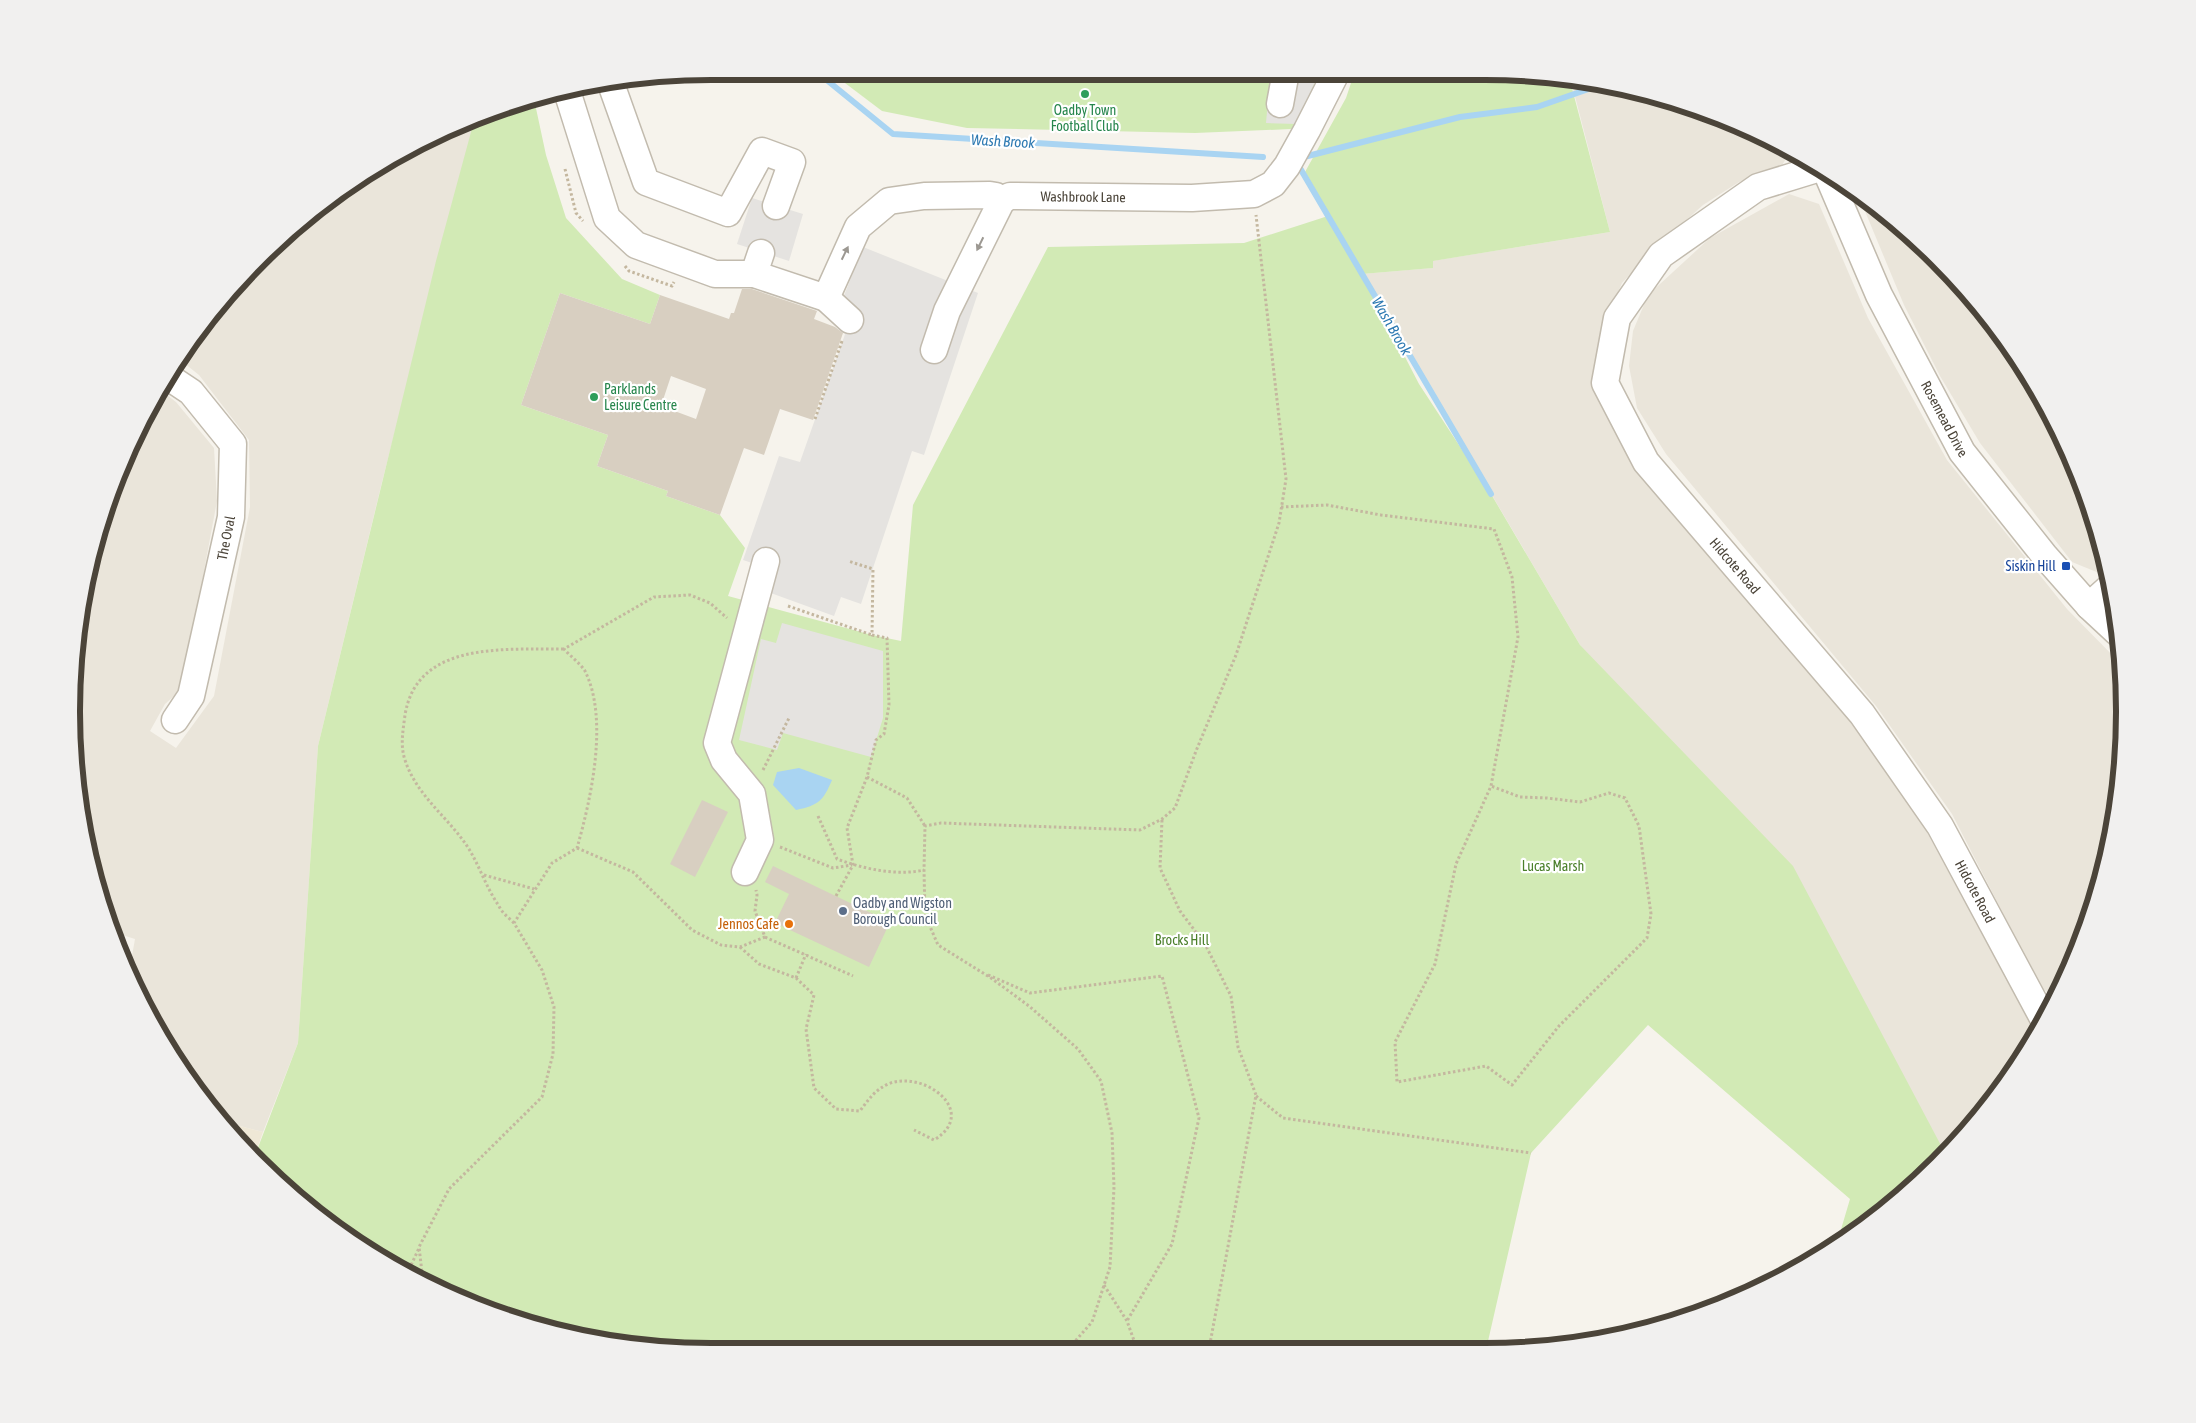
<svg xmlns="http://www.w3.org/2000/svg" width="2196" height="1423" font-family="'Asap Condensed',sans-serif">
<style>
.residential{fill:#eae5da}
.education{fill:#efe8d6}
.green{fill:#d2eab5}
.parking{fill:#e5e3e0}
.water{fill:#a9d4f2}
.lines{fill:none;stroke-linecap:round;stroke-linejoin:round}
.stream{stroke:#a9d4f2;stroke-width:6}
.building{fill:#d8cfc1;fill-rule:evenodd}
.minor-casing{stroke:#c2bbae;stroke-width:29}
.path{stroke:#c4b79f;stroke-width:3;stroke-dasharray:2.5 2.5;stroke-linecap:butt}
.minor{stroke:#fff;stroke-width:26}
.oneway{fill:#9c9892}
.leisure-dot{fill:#2e9e5b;stroke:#fff;stroke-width:2}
.transit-dot{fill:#1a4fb4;stroke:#fff;stroke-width:2}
.service-dot{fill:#5c6f8a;stroke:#fff;stroke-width:2}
.food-dot{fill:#e8710a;stroke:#fff;stroke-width:2}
.labels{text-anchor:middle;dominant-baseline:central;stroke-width:4.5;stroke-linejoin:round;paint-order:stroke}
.leisure-label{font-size:14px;fill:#27864d;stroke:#fff}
.street-label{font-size:14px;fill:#4b4439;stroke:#fff}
.transit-label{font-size:14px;fill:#164399;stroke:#fff;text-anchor:end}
.park-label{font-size:14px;fill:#4a7f2a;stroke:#fff}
.service-label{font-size:14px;fill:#4e5e75;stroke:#fff;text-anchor:start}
.food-label{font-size:14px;fill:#c56008;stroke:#fff;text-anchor:end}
.water-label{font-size:15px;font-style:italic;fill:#2e7ab2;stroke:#fff}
.rim{fill:none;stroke:#4b4439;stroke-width:6}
</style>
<rect width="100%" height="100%" fill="#f6f3ec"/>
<g class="residential">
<path d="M1570,77L1730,120L1790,152L1781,167L1739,182L1703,205L1649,254L1622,283L1607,317L1601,389L1865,738L1911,803L2037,1035L1966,1133L1893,1202L1580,645L1362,274L1432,268V261L1610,232Z"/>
<path d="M475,120L382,482L318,746L298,1043L263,1132L221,1121L157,1032L130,967L135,939L116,933L93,877L73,754V670L105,505L159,389L176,402L214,448L217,501L182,689L165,704L150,731L176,748L214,696L250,507L249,440L199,375L179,359L204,322L259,259L356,179Z"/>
<path d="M1857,192L1906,230L1992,322L2059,428L2103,546L2106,567L2099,573L2072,562L1980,443L1940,376L1904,305Z"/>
<path d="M1789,194L1819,204L1868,318L1947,460L2067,609L2123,666L2119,795L2091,917L2054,998L2041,987L1952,814L1876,706L1666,454L1637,408L1629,366L1633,331L1648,295L1710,238Z"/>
</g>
<path class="education" d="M221,1121L263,1132L254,1158L230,1133Z"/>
<g class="green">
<path d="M837,77H1317L1297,124L1291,129L1195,133L967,128L882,111Z"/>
<path d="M1353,77H1569L1610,232L1433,261V268L1362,274L1419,384L1491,494L1580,645L1793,866L1945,1153L1874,1219L1837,1243L1850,1199L1648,1025L1531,1153L1486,1350L628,1346L466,1303L391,1266L290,1193L254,1158L298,1043L318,746L436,261L474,121L506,105L534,99L546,155L566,218L622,279L660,295L650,324L560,293L521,405L608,435L597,466L668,491L666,496L720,515L745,548L728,596L872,635L901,641L913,505L1048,247L1244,243L1328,216L1305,172L1346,98Z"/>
</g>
<g class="parking">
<path d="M1270,77H1317L1297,124L1266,123Z"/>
<path d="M752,198L803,214L789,261L737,244Z"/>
<path d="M863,247L978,293L924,455L912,451L861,604L841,597L834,616L768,592L773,570L743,560L779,456L800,462L850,320L840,306Z"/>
<path d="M782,623L883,651V718L871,757L783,733L777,750L739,740L761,639L776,643Z"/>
</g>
<path class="water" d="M799,768L832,780C823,801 819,805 796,810L773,785L777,772Z"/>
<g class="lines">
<g class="stream">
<path d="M823,77L893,134L1263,157"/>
<path d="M1300,158L1460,117L1537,107L1600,85"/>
<path d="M1297,163L1491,494"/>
</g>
</g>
<g class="building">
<path d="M742,289H752L817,311L814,319L835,327L843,333L813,420L780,409L764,455L744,448L720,515L666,496L668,491L597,466L608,435L521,405L560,293L650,324L660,295L729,319L731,313H734ZM671,376L706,389L696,419L661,406Z"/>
<path d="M702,800L728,812L695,877L670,864Z"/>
<path d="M773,866L890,922L869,967L775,923L789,894L765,882Z"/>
</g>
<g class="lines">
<g class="minor-casing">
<g id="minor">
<path d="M610,81L646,182L728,213L762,151L792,162L776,206"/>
<path d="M567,91L607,218L636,245L715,274H754"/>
<path d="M1280,104L1285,77"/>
<path id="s1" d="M1820,168L1758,187L1661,255L1617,318L1605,383L1646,462L1862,714L1940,826L2044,1020"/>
<path id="s2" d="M1826,171L1879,295L1962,452L2044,555L2089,606L2117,632"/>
<path id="s3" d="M1002,200L1010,196L1192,198L1254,194L1273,184L1287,166L1307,130L1334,77"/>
<path d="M761,253L754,274L826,298L850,320"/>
<path d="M826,298L858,227L889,201L924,196L990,195L996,196L1002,200"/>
<path d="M934,350L947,311L1002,200"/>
<path d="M167,376L191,392L233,444L231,517L191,696L175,720"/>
<path d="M2089,606L2110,587"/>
<path d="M745,872L760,840L752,794L724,760L717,743L766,561"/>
</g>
</g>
<g class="path">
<path d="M565,169L576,213L583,221"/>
<path d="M625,266L629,271L672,286L674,282"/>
<path d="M815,419L842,341"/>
<path d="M1281,507L1327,505L1381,515L1494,529L1512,577L1518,637L1491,786L1456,864L1435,964L1395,1042L1397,1082L1486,1066L1512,1085L1559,1026L1647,938L1651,914L1639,826L1625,798L1609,793L1580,802L1547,798L1520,797L1491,786"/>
<path d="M788,606L872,635"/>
<path d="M763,770L789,718"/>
<path d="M867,777L907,798L925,826"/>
<path d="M818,816L837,859C864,869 896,876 924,870"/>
<path d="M1162,820L1160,868L1180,911L1205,944L1231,996L1238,1047L1256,1095L1209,1349"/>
<path d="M780,847L833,868L852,865"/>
<path d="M577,848L633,872L692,930L721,945L740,947L765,937L755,911L757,895L756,890"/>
<path d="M484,875L534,889"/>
<path d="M836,896L853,865L847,828L867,777L876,740L884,734L889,705L887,638L872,635L873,569L848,561"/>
<path d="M514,923C509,918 502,913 499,906C485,886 479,863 465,843C445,815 416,794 405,760C400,745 403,731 405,715C417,640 507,650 564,649"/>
<path d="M765,937L853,976"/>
<path d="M740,947L759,964L796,978L814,995L806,1029L814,1088L836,1109L860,1111C868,1100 875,1090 888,1084C924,1069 980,1112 934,1140L914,1130"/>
<path d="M988,975L1030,993L1162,976L1199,1118L1172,1244L1127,1321"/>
<path d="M796,978L806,954"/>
<path d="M1256,1096L1283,1118L1531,1153"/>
<path d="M407,1274L419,1248"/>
<path d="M423,1281L419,1247L449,1189L542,1097L553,1054L554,1007L542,970L514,923L552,863L577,848C591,799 609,719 585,671C580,663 570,656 564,649L654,597L690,595L710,603L727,618"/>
<path d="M1104,1285L1127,1321L1137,1349"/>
<path d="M1069,1348L1092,1322L1110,1267L1114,1187L1112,1133L1101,1081L1078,1049L1029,1006L991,978L938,945L925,915L924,870L925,826L941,823L1140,830L1162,819L1175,808L1196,751L1236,655L1279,523L1286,479L1256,215"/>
</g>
<use href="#minor" class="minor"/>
</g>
<defs><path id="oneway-solid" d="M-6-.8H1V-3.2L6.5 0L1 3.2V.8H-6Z" transform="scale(1.25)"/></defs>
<g class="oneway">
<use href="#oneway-solid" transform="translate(980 244) rotate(116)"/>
<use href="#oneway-solid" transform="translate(845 253) rotate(-64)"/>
</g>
<g class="leisure-dot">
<circle cx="1085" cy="94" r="5"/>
<circle cx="594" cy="397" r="5"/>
</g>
<rect class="transit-dot" x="2061" y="561" width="10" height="10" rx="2.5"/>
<circle class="service-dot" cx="843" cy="911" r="5"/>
<circle class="food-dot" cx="789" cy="924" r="5"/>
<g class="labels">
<g class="leisure-label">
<text x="1085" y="110">Oadby Town<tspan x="1085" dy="16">Football Club</tspan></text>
<text x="604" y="389" text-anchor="start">Parklands<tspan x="604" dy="16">Leisure Centre</tspan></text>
</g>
<g class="street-label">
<text stroke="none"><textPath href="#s3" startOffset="82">Washbrook Lane</textPath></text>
<text stroke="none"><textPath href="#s2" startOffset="275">Rosemead Drive</textPath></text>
<text transform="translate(226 538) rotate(-79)">The Oval</text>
<text stroke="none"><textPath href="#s1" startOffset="552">Hidcote Road</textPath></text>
<text stroke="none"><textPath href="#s1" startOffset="958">Hidcote Road</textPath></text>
</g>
<g class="transit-label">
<text x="2056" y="566">Siskin Hill</text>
</g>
<g class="park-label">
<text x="1553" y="866">Lucas Marsh</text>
<text x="1182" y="940">Brocks Hill</text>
</g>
<g class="service-label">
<text x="853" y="903">Oadby and Wigston<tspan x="853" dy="16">Borough Council</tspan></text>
</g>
<g class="food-label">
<text x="779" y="924">Jennos Cafe</text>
</g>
<g class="water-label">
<text transform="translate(1003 141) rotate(3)">Wash Brook</text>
<text transform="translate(1392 326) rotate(60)">Wash Brook</text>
</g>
</g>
<path d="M0 0H2196V1423H0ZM711 80H1485A631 631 0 0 1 2116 711V712A631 631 0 0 1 1485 1343H711A631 631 0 0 1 80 712V711A631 631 0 0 1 711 80Z" fill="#f1f0ef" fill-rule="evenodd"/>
<path class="rim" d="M711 80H1485A631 631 0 0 1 2116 711V712A631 631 0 0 1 1485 1343H711A631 631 0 0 1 80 712V711A631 631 0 0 1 711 80Z"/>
</svg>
